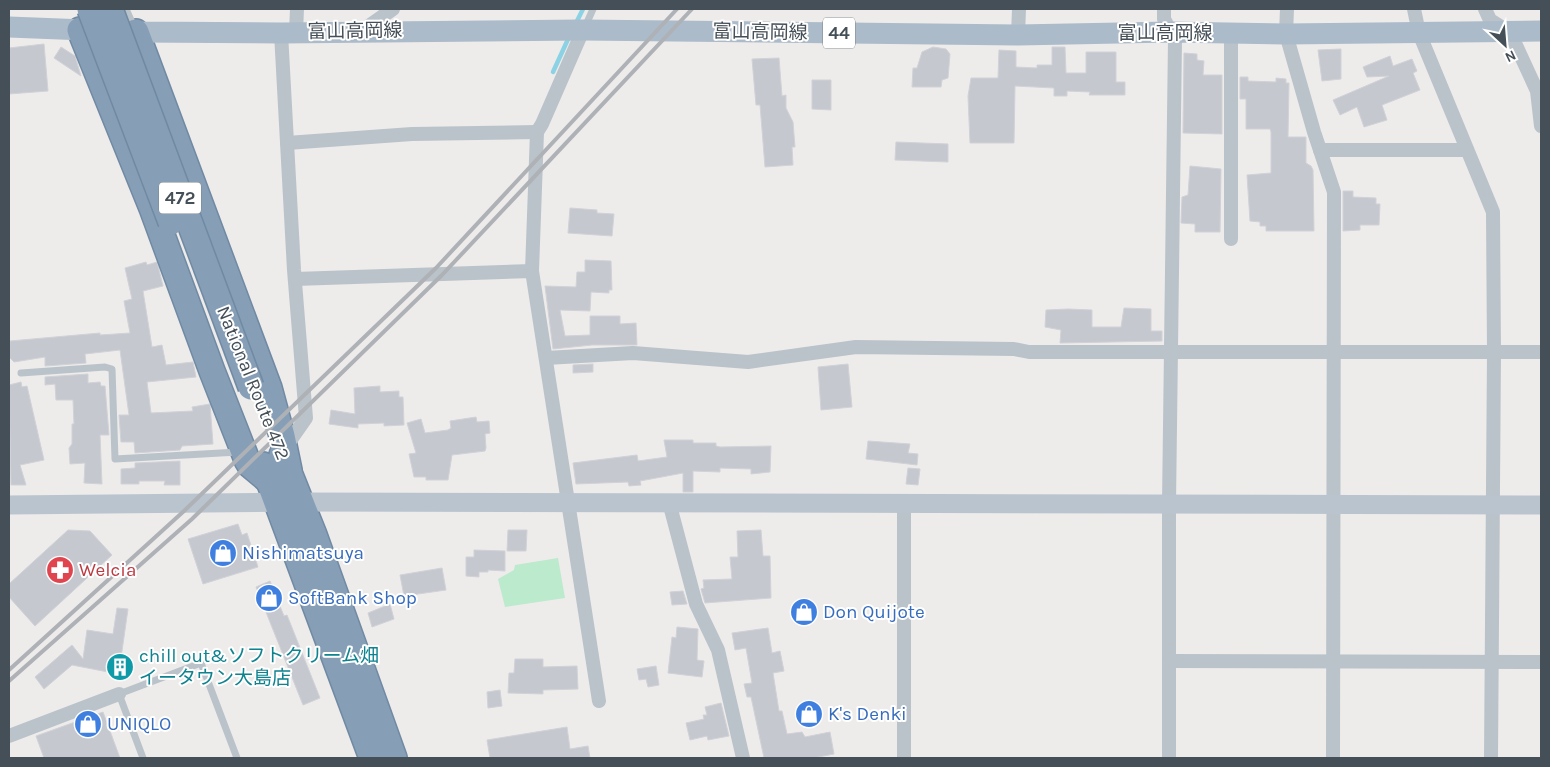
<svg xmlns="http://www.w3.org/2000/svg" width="1550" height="767" font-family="Karla,'Noto Sans JP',sans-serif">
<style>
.green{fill:#bbeacd}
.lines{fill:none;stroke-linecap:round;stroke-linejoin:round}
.stream{stroke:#8bd3e4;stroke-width:4.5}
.building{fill:#c5c8ce;stroke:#d0d2d7}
.highway-casing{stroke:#718aa3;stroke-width:28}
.lane{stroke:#bac3ca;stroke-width:7}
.street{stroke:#bac3ca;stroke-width:14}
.secondary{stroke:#bac4ce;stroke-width:19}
.primary{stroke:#acbbc9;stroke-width:21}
.highway{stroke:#869fb7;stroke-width:25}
.rail{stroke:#aeb1b5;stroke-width:4}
.highway-bridge-casing{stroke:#718aa3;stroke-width:28;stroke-linecap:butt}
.highway-bridge{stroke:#869fb7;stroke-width:25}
.labels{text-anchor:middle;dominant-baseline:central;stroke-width:4;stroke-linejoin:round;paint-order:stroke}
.shield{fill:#fff;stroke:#7d8489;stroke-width:1}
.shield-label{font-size:18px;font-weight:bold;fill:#454f57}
.street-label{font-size:19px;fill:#454f57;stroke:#fff}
.shop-label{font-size:19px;fill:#366cbe;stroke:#fff;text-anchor:start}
.health-label{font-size:19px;fill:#be3a42;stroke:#fff;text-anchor:start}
.culture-label{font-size:19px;fill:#0d838f;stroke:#fff;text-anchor:start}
</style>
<rect width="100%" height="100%" fill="#eeebeb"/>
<path class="green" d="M558,558L565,598L505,607L498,579L514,570L515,565Z"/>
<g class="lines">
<g class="stream">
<path d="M576,23L583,9"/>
<path d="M553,72L569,37"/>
</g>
</g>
<g class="building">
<path d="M44,44L48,91L9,94V48Z"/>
<path d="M61,47L75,56L81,76L54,58Z"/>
<path d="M933,47L946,49L950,54L948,78L942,80L941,87H912L913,68H917L922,52Z"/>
<path d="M1052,47H1065L1066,73H1086V52H1116V82H1125V95H1089L1090,92L1067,91V96H1054V88L1015,86L1014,143H970L968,96L971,78H998L999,50L1016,51V67L1037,68V65H1052Z"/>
<path d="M1341,49V79L1322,81L1318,50Z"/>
<path d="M1184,53L1197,54V60L1204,61L1203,75H1222V134L1183,133Z"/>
<path d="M1390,56L1393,66L1412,59L1417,71L1413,73L1420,90L1382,105L1387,120L1364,127L1357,107L1340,115L1333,100L1389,76L1367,77L1363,67Z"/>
<path d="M779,58L782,96L786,95V108L793,122L795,147H792L793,165L765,167L760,105H756L752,59Z"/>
<path d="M1240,77H1248V81L1276,82V78L1286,79V83H1289L1288,137H1306V163L1311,166L1313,170L1314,231H1266V226H1260V222L1250,221L1247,175L1271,173V132L1270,129H1246V99H1240Z"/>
<path d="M812,80H831V110L812,109Z"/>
<path d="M896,142L948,144V162L895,160Z"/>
<path d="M1190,166L1221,169L1220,232H1195V224L1181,223L1182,197L1188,195Z"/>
<path d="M1343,191H1353V197L1376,198V204H1380L1379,225H1360V230L1343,231Z"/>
<path d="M570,208L597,210V213L614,214L612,236L568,233Z"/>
<path d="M585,260L611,261L612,290H609V293L591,292L590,311L560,310L565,336L590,335V316H620V324L636,323L637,345H592L553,349L545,286L576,287L577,272H585Z"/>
<path d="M146,262L147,265L157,262L163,286L143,291L152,347L162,345L166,365L193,362L196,377L147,382L151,413L193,411L192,407L210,404L213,444L182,446L180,450L135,453L134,442H121L119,415H129L120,350L85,354L86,363L45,366V357L14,362L9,357L10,341L100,333V335L130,333L124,301L132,299L125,268Z"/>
<path d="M1124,308L1151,309V331H1162V341L1060,343L1061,330L1045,327L1046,310L1068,309L1092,310V327H1121Z"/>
<path d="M593,364V372L573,373V365Z"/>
<path d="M848,364L852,407L821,410L818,367Z"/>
<path d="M88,374V383L100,382L101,386H105L109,435H100L102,484L84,483L85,463L70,464L69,448L72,444V424H74L73,400H56L55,384L45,385V377Z"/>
<path d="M21,382L22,387L27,386L44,460L20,465L26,485H11L9,385Z"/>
<path d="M380,386V392L399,391V397H403L404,425L384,426V423L358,424V428L329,424L331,410L355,414L354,388Z"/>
<path d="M476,417L477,422L489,421L490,433L485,434L486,448L485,451L452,455L448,480H426V477H414L409,454L416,453L407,423L421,419L425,433L448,430L451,428L450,421Z"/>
<path d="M664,440H693V443H716V446L720,447L771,446L770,472L751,474V469L720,468V472L693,471V492H683V473L640,481L641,485L629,486L628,482L576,484L573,463L637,455L638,461L667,457Z"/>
<path d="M868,441L910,444L908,453L918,454L917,465L866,459Z"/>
<path d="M180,461V485H164L165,481H139V484H121V469L135,468V463Z"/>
<path d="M908,468L920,469L918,485L906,484Z"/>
<path d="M238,524L242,535L247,533L258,567L203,584L188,539Z"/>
<path d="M68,530L90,531L112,555L35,626L9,597V584Z"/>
<path d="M508,530H527L526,551H507Z"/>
<path d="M761,530L763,556H770L771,598L705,603L701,589L704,588L703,580L732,579L730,557H738L737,531Z"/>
<path d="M474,550L505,551V571L488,570V572H479V577L466,576V557H474Z"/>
<path d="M442,568L446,590L404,596L400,575Z"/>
<path d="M270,581L284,616L287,615L320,698L303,705L256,587Z"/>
<path d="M683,591L687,604L672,605L670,592Z"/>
<path d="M390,604L394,619L372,627L368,613Z"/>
<path d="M117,608L128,609L121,658L131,660L129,677L108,674V672L72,665L44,689L35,677L72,645L83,659L87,630L113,634Z"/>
<path d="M677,627L698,629L697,660L704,661L702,677L668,673L672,637L676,638Z"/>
<path d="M768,628L772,653L780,651L784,671L773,673L779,711H782L787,734L802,732L805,737L830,732L834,754L813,758H764L751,697H747L744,684L752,683L746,648L735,650L732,633Z"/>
<path d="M515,659H543V667L577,666L578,689L543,690V694L508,693L509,673H514Z"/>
<path d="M656,666L659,685L648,687L646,679L639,680L637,669Z"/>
<path d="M500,690L502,706L488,708L487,692Z"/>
<path d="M721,703L729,736L708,740L707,736L690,740L686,723L704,719L703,715H707L705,707Z"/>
<path d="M103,712L120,758H44L36,736Z"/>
<path d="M567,727L570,749L588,746L590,758H490L487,740Z"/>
</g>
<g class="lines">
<g class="highway-casing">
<g id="highway">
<path d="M80,30L152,208L212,371L247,460L250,465L269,481"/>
<path d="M136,32L269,388L282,436L289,470"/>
<path d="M282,455L314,535L394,758"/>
<path d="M263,465L372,758"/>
</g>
</g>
<g class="lane">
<path d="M126,9L135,29"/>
<path d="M585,27L593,9"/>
<path d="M21,373L105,367L112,369L115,459L238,452"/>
<path d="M143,758L119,694L201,663L237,758"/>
</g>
<g class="street">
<path d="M1164,9V19L1175,39L1169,504V758"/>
<path d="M1287,9L1286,34L1314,132L1334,192L1333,758"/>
<path d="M1414,9L1419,33L1493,212L1494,352L1491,758"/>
<path d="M1485,9L1490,20L1509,32L1514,41L1537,91L1541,126"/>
<path d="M363,30L393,9"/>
<path d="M583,30L542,124L537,132L532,271L599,701"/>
<path d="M296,32L297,9"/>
<path d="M281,33L294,270L306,418L285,448"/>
<path d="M1018,35L1019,9"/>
<path d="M287,143L412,134L537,132"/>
<path d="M1320,150H1466"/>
<path d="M1231,239V33"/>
<path d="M295,279L532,271"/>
<path d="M546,358L633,353L748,362L856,347L1014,349L1029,352H1541"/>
<path d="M669,502L696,604L718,650L743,758"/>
<path d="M1169,661L1541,662"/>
<path d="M9,736L119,694"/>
<path d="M904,758V503"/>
</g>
<path class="secondary" d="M9,505L300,502L1541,505"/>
<path class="primary" d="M9,27L136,32L281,33L582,30L1018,35L1170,32L1286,34L1541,31"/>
<use href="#highway" class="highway"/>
<g class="rail">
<path d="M9,670L184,511L436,268L677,9"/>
<path d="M9,681L192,519L442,275L692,9"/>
</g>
<g class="highway-bridge-casing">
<g id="highway-bridge">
<path d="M90,9L171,222"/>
<path d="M110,9L251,387"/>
</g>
</g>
<use href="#highway-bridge" class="highway-bridge"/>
</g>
<defs>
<g id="shop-disc" transform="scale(1.4375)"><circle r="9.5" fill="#3f7fe0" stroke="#fff"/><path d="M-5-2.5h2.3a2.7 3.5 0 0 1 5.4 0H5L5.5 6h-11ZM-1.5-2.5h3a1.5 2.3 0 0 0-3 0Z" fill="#fff"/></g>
<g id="pharmacy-disc" transform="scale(1.4375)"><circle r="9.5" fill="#e0444e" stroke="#fff"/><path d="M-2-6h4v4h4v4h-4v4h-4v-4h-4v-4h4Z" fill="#fff"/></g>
<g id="building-disc" transform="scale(1.4375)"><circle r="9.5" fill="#0f9aa8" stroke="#fff"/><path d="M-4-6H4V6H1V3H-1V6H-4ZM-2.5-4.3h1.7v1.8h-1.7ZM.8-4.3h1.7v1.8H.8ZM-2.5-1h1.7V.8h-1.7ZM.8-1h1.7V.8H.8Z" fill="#fff"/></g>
</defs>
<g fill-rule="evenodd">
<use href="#shop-disc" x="223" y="553"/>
<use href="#pharmacy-disc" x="60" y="570"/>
<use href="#shop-disc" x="269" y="598"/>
<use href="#shop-disc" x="804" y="612"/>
<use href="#building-disc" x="120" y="667"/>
<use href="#shop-disc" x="809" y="714"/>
<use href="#shop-disc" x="88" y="724"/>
</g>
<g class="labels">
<g class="shield">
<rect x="823" y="17.5" width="32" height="31" rx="4"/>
<rect x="159" y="182.5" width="42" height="31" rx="4"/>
</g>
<g class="shield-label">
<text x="839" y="33">44</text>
<text x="180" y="198">472</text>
</g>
<g class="street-label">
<text transform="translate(355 31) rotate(-1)">富山高岡線</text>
<text transform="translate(760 32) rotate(1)">富山高岡線</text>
<text x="1165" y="33">富山高岡線</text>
<text transform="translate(253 383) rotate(68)">National Route 472</text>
</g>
<g class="shop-label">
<text x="242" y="553">Nishimatsuya</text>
<text x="288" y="598">SoftBank Shop</text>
<text x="823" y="612">Don Quijote</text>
<text x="828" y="714">K's Denki</text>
<text x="107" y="724">UNIQLO</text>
</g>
<g class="health-label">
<text x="79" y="570">Welcia</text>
</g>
<g class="culture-label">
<text x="139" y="656">chill out&amp;ソフトクリーム畑<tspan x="139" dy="22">イータウン大島店</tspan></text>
</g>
</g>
<rect width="1550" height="767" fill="none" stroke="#454f57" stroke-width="20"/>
<g transform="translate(1505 45) rotate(154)" stroke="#ffffff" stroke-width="4" paint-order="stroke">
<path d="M0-4L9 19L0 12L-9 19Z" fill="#454f57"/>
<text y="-8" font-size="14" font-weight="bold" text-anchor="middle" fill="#454f57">N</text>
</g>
</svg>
